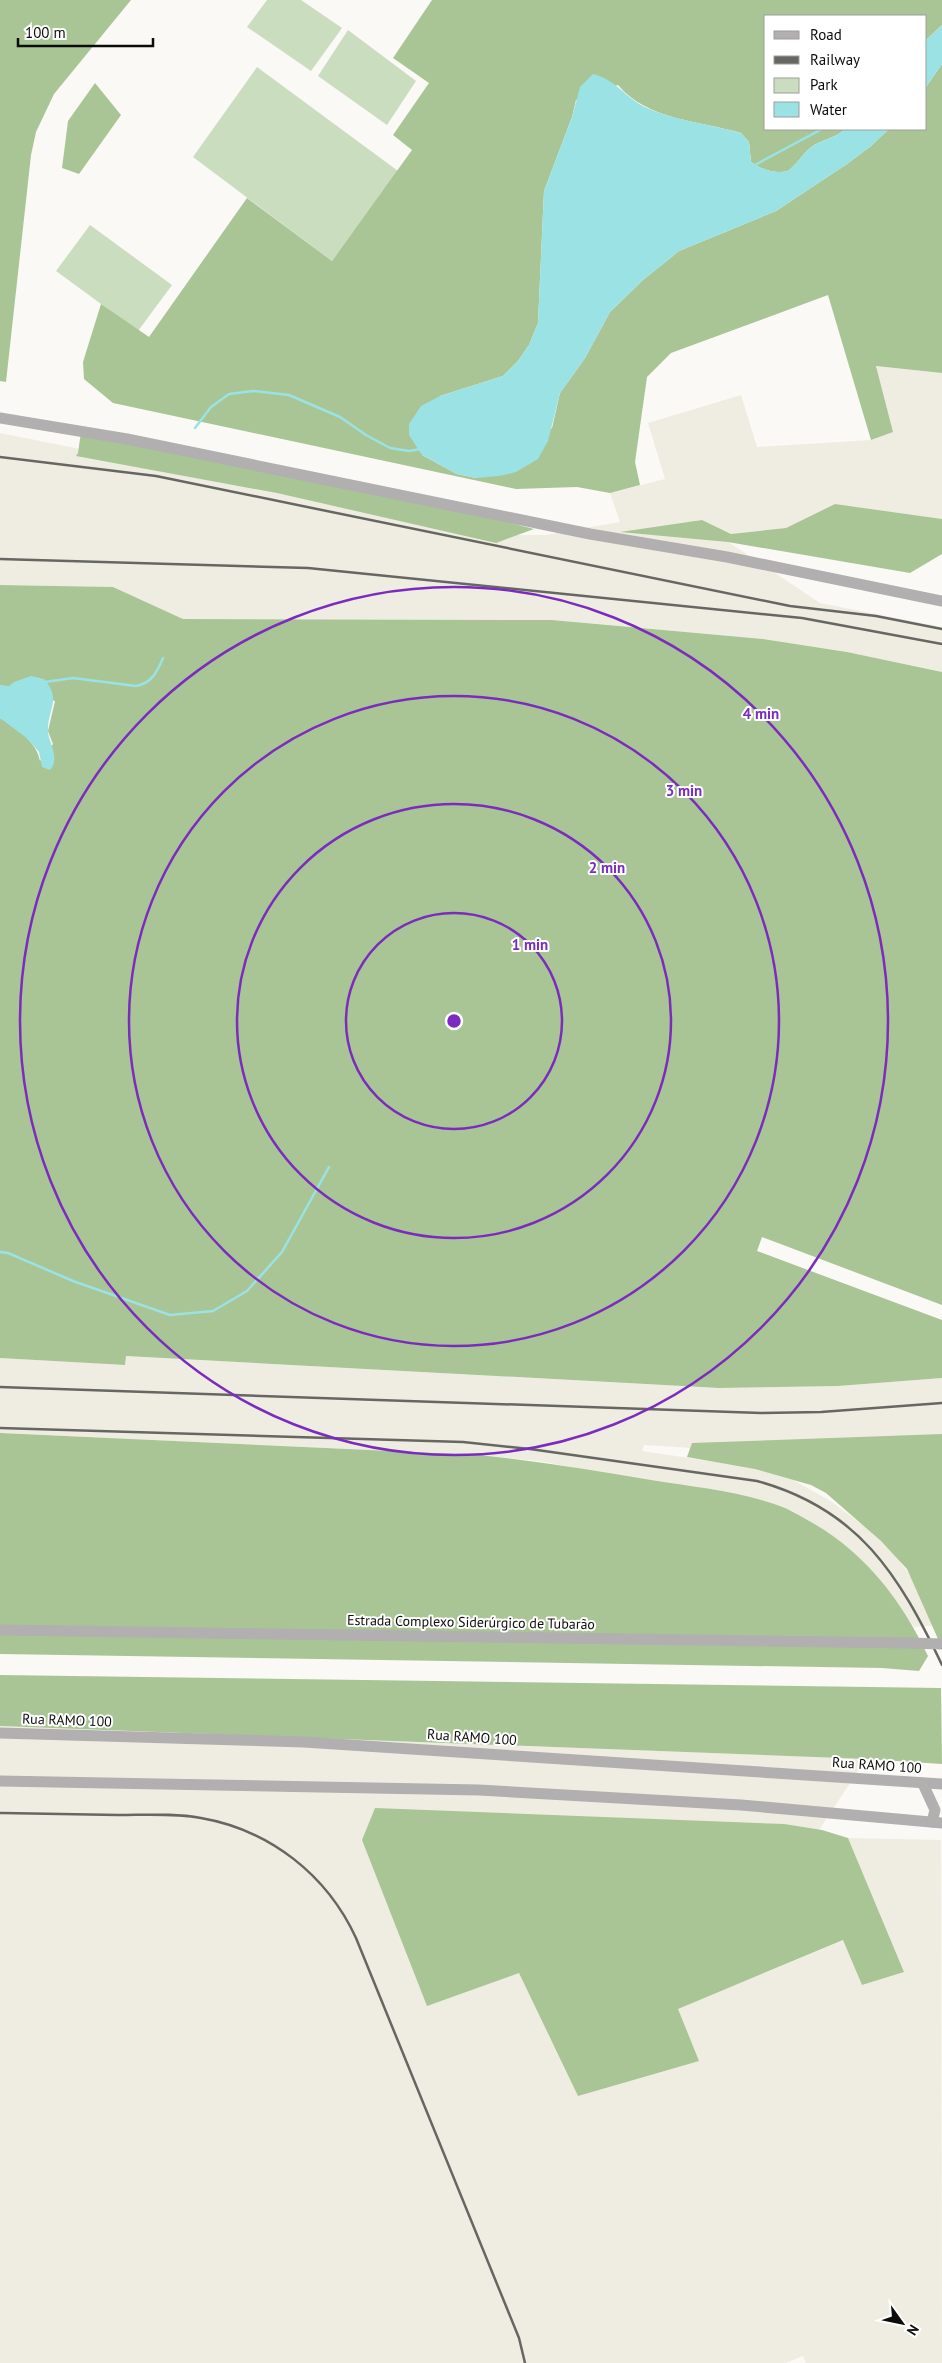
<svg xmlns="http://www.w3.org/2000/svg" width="942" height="2363" font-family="'PT Sans',sans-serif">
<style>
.built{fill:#efede1}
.green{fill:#cbddbf}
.forest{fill:#a9c595}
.water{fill:#9ae2e4}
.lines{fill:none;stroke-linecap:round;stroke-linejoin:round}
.stream{stroke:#9ae2e4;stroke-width:2.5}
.minor{stroke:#b1afaf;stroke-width:11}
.rail{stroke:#666663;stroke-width:2.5}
.minor-bridge{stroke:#b1afaf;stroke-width:11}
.ring{fill:none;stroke:#7b2cbf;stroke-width:2.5}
.labels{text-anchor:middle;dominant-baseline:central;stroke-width:4;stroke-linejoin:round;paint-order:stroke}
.street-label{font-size:14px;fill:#0c0c0a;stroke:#fff}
.centre{fill:#7b2cbf;stroke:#fff;stroke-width:2.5}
.ring-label{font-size:15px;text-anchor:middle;font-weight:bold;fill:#7b2cbf;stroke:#fff;stroke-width:4;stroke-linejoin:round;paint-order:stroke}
</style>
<rect width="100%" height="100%" fill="#faf9f5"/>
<g class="built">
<path d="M876,366L942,373V519L835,504L786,528L731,534L702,520L697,521L820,603L942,627V672L847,652L763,639L552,620L183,619L113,587L0,585V433L511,535H546L620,522L610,493L665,479L648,423L741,395L757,447L871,440L893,432Z"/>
<path d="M125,1356L719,1388L838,1386L942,1378V1440L722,1450L644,1445L642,1451L750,1467L793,1480L829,1500L867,1528L896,1556L920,1589L941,1625L914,1627L877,1576L849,1548L817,1525L782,1506L539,1461L479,1455L0,1433V1358L125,1365Z"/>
<path d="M0,1726L866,1759L711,1993L677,2009L844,1940L862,1985L904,1972L848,1838L941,1840L942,2363H806L803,2356L786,2363H0Z"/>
</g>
<g class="green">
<path d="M267,0H301L342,28L311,71L247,27Z"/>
<path d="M348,30L416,81L387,125L318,76Z"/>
<path d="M257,67L398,171L332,261L193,157Z"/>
<path d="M90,225L172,285L138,331L56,271Z"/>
</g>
<g class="forest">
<path d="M0,0H131L54,94L36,132L31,155L6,382L0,381Z"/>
<path d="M432,0H942V25L926,40V16H766V129H845C835,139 821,139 810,148C802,155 796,165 788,171C775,174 762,170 751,162L749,142L741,133C700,121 647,120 618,85L576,100L572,117L544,191L538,323L529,345L518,361L503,376L440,396L422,455L457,474L476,478L552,428L560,393L585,358L610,312L643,280L679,251L776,211L847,164L871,146L889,129H926V87L942,64V373L876,366L893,432L871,440L828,295L671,353L647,377L635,462L640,485L610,493L577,487L516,489L113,403L84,379L83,362L101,304L149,337L247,198L332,261L412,150L393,135L429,83L393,58Z"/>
<path d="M95,83L121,115L79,174L62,168L68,121Z"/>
<path d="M81,432L511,523L534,529L496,543L277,493L76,456L78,453Z"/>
<path d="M835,504L942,519V554L910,573L728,542L620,532L702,520L731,534L786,528Z"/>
<path d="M0,585L113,587L183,619L552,620L763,639L847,652L942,672V1305L762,1237L757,1251L942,1320V1378L838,1386L719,1388L126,1356L125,1365L0,1358V718C16,727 37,742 40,761L53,744L48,731L55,701L0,685Z"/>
<path d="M0,1433L479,1455C537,1461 593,1470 651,1480C694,1487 739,1491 780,1506C789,1509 796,1514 804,1518C861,1548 901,1598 928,1656L919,1671L882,1668L0,1654Z"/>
<path d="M942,1434V1648L907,1569L881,1541L826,1493L811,1485L755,1469L687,1457L692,1443Z"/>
<path d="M0,1675L941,1688L942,1764L866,1759L0,1726Z"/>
<path d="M375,1808L784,1824L822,1830L848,1838L904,1972L862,1985L843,1940L678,2009L699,2061L578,2096L519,1973L427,2006L362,1840Z"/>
</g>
<g class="water">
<path d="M942,25V64L926,87V40Z"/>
<path d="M593,74C617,80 625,98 647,108C676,121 710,124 741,133L749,142L751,162C762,170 775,174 788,171C796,165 802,155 810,148C821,139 835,139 845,129H889L871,146L847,164L776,211L679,251L643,280L610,312L585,358L560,393L548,441L538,459L516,472L499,476L476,478L457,474L422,455L409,435V424L421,406L440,396L503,376L518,361L529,345L538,323L544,191L572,117L580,87Z"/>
<path d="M31,676L44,679C62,700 48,707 48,730C48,743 61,757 50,770L42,767L39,752L28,739L0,718V685L9,686L14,682Z"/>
</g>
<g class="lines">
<g class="stream">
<path d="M753,166L822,129"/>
<path d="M195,428L211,407L229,394L253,391L289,395L340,417L366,435L390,448L409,451L421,449"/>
<path d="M45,682L73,678L136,686C152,683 157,672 163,658"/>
<path d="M0,1252L8,1253L73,1281L170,1315L213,1311L247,1291L282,1252L329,1167"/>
</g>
<g class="minor">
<path d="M0,418L127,439L590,534L727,557L942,601"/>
<path d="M0,1630L907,1643"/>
<path d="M0,1733L304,1742L942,1784"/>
<path d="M0,1781L479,1790L741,1805L942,1823"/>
<path d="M923,1784L935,1810L932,1822"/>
</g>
<g class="rail">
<path d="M0,457L156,476L790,606L876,616L942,629"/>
<path d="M0,559L308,568L802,618L942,644"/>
<path d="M0,1387L761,1413L821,1412L942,1403"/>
<path d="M0,1428L463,1442L530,1449L757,1481C859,1509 899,1575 942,1665"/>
<path d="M0,1813C39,1814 78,1814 118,1815C145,1815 174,1813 201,1818C270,1830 327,1875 356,1938L519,2338L525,2363"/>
</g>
<path class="minor-bridge" d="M907,1643L942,1644"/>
</g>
<g class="ring">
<circle cx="454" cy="1021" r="108"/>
<circle cx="454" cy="1021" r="217"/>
<circle cx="454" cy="1021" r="325"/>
<circle cx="454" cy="1021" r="434"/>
</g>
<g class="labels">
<g class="street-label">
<text transform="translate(471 1622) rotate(1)">Estrada Complexo Siderúrgico de Tubarão</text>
<text transform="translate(67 1720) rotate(2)">Rua RAMO 100</text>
<text transform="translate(472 1737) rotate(4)">Rua RAMO 100</text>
<text transform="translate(877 1765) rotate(4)">Rua RAMO 100</text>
</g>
</g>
<circle cx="454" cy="1021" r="8" class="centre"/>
<g class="ring-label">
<text x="761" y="719">4 min</text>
<text x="684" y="796">3 min</text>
<text x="607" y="873">2 min</text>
<text x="530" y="950">1 min</text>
</g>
<rect x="764" y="15" width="162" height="115" fill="#ffffff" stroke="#9e9e9d"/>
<rect x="774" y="31" width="25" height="8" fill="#b1afaf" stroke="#9e9e9d"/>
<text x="810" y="40" font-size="15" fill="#0c0c0a">Road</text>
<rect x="774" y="56" width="25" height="8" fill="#666663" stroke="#9e9e9d"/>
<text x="810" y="65" font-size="15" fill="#0c0c0a">Railway</text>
<rect x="774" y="78" width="25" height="15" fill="#cbddbf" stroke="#9e9e9d"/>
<text x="810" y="90" font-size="15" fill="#0c0c0a">Park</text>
<rect x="774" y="102" width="25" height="15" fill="#9ae2e4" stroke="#9e9e9d"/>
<text x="810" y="115" font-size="15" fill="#0c0c0a">Water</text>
<g transform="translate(902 2323) rotate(123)" stroke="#ffffff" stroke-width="4" paint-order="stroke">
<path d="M0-4L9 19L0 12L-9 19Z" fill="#0c0c0a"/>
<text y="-8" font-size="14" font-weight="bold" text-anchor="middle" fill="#0c0c0a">N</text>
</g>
<path d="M18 38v8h135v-8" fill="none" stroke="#0c0c0a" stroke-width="2.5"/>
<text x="25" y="38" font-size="15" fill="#0c0c0a" stroke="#ffffff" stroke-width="4" paint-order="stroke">100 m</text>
</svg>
